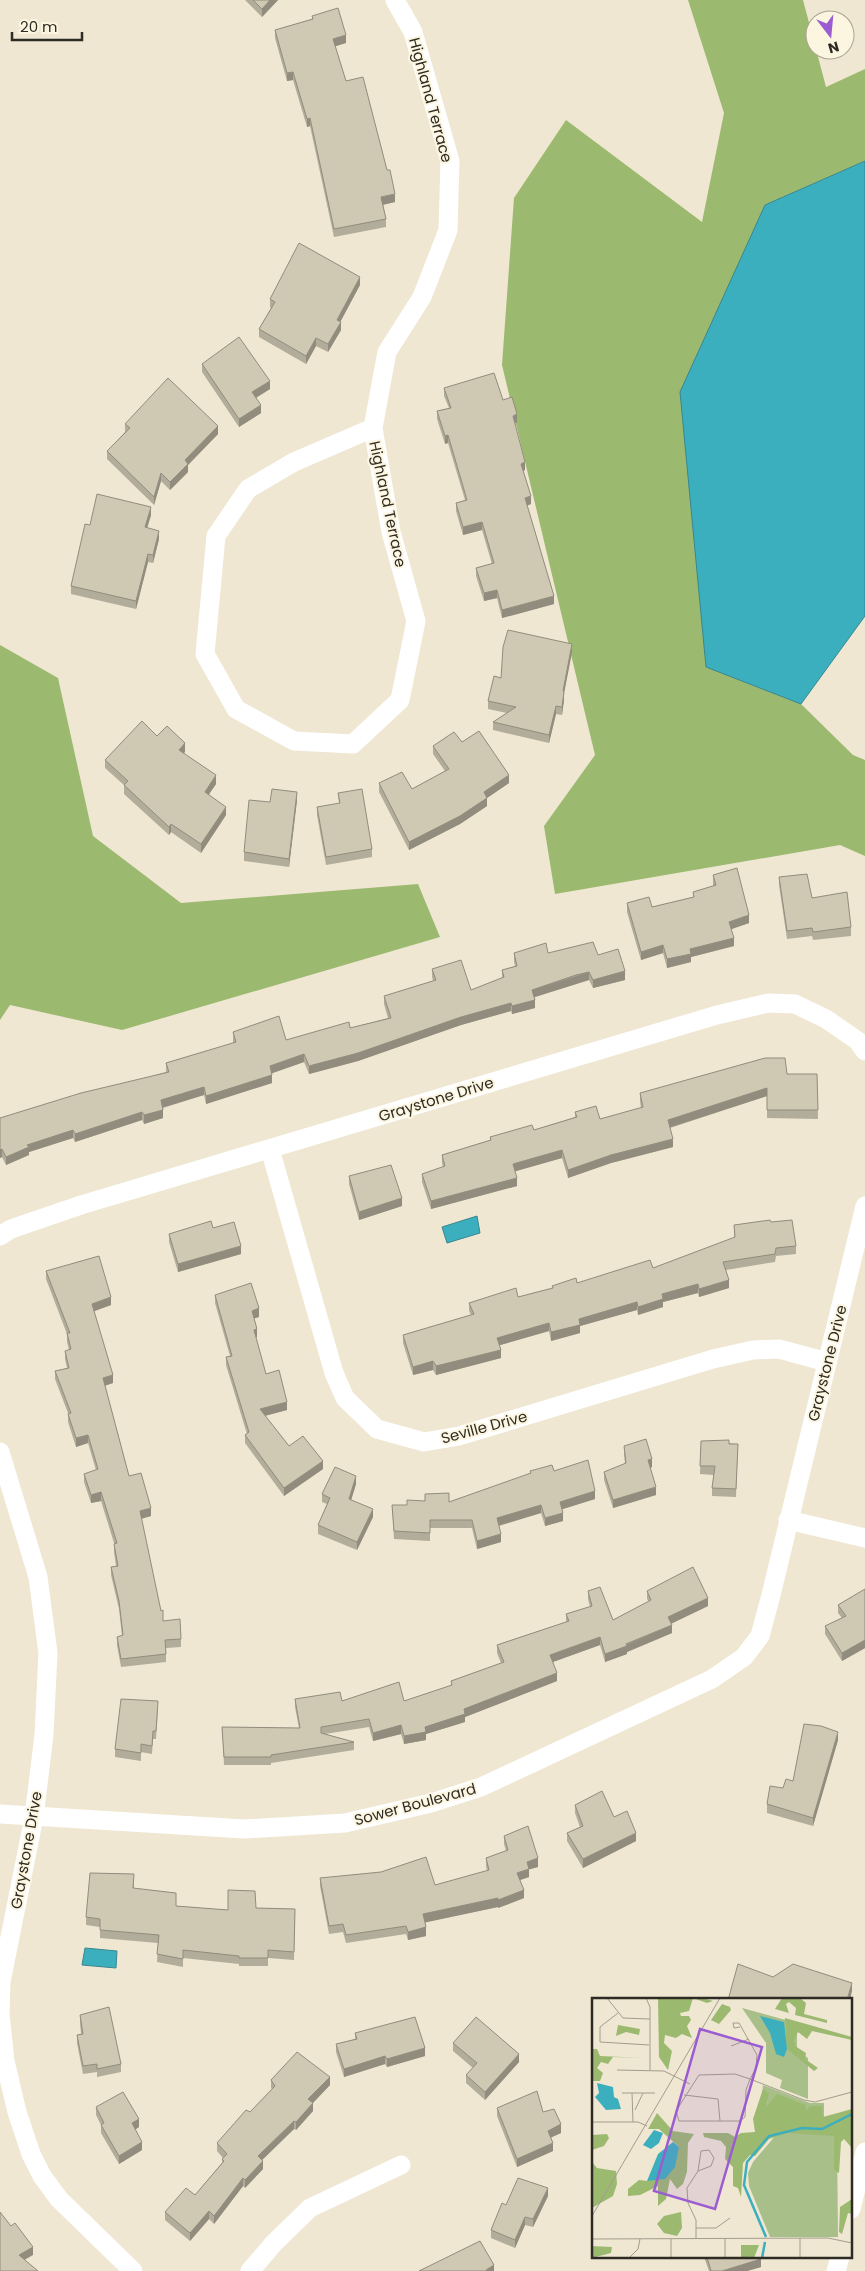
<svg xmlns="http://www.w3.org/2000/svg" width="865" height="2271" font-family="Poppins,sans-serif">
<style>
.forest{fill:#9cb970}
.water{fill:#3cafbf;stroke:#388790}
.lines{fill:none;stroke-linecap:round;stroke-linejoin:round}
.minor{stroke:#fff;stroke-width:19}
.wall{fill:#b2ac9a}
.shaded-wall{fill:#918c7d}
.building{fill:#cfc8b3;stroke:#918c7d}
.labels{text-anchor:middle;dominant-baseline:central;stroke-width:4;stroke-linejoin:round;paint-order:stroke}
.street-label{font-size:15px;fill:#2d2b23;stroke:#fcf5e0}
.inset-river{fill:none;stroke:#3cafbf;stroke-width:2.5}
.inset-road{fill:none;stroke:#a19c8c;stroke-width:1}
.view{fill:#9b5cd2;fill-opacity:0.15;stroke:#9b5cd2;stroke-width:2.5}
.inset-edge{fill:none;stroke:#2d2b23;stroke-width:2.5}
</style>
<rect width="100%" height="100%" fill="#efe7d2"/>
<g class="forest">
<path d="M688,0H803L826,87L865,69V161L765,205L706,666L801,704L853,755L865,760V856L840,845L555,894L544,826L595,755L502,365L514,198L566,120L702,222L724,113Z"/>
<path d="M0,645L58,678L93,836L181,903L418,884L440,937L122,1030L10,1005L0,1020Z"/>
</g>
<g class="water">
<path d="M865,161V616L801,704L706,667L680,392L765,205Z"/>
<path d="M477,1216L480,1233L447,1243L442,1227Z"/>
<path d="M85,1948L117,1951L116,1968L82,1965Z"/>
</g>
<g class="lines">
<g class="minor">
<path d="M373,428L294,462L248,489L216,536L205,654L236,709L294,741L353,744L400,700L416,621L391,532L373,428L387,352L422,297L448,230L450,161L413,32L395,0"/>
<path d="M270,1149L334,1373L345,1398L377,1429L424,1442L459,1436L713,1359L753,1350L779,1349L827,1362"/>
<path d="M0,1236L11,1229L81,1205L717,1015L768,1003L795,1004L826,1019L858,1041L865,1051"/>
<path d="M0,1452L38,1577L48,1653L44,1735L34,1817L1,1982L0,2014L5,2061L17,2112L31,2154L42,2176L59,2199L133,2271"/>
<path d="M788,1520L865,1538"/>
<path d="M0,1814L244,1829L345,1823L431,1803L481,1787L712,1679L744,1657L760,1636L771,1595L865,1206"/>
<path d="M851,2209L865,2152"/>
<path d="M250,2271L274,2243L310,2208L401,2165"/>
<path d="M836,2271L840,2257"/>
</g>
</g>
<g class="wall">
<path d="M245,0H278L262,17Z"/>
<path d="M312,16L346,43L335,46L346,81L395,202L383,205L386,219V227L334,237L310,126L307,127L293,80L287,81L275,38V30L312,19Z"/>
<path d="M360,285L340,322L341,330L328,352L316,346L306,364L259,337V329L271,308L270,307V299Z"/>
<path d="M202,364L270,389L256,398L261,413L239,427L202,372Z"/>
<path d="M444,388L503,400L517,422L515,424L525,470L523,471L531,504L527,506L554,604L502,618L497,598L484,601L476,576V568L492,564L482,530L463,535L456,511V503L465,500L448,443L445,444L437,419V411L449,408L444,396Z"/>
<path d="M125,424L218,434L188,465V472L170,490L161,481L154,505L107,459V451L125,432Z"/>
<path d="M151,515L147,528L159,539L153,563L148,562L136,609L71,594V586L90,525Z"/>
<path d="M572,652L564,692V700L562,715L556,714L549,743L493,730V722L507,713L488,709V701L501,678Z"/>
<path d="M157,736L185,752L183,753L216,784L209,794L226,815L201,853L171,832L169,835L124,794V785L105,768V760Z"/>
<path d="M462,742L509,783L487,798V806L460,824L409,850L379,792V783L412,789L445,771L433,754V746Z"/>
<path d="M338,793L372,849V857L326,865L317,815V807L339,804Z"/>
<path d="M297,800L289,867L244,861V852L270,802Z"/>
<path d="M713,875L749,923L731,929L734,946L691,957V962L667,968L663,953L641,960L627,912V903L652,907L693,897V892L713,886Z"/>
<path d="M779,877L812,898L851,927V936L813,940L812,936L787,939L779,885Z"/>
<path d="M514,953H548L598,955L625,980L593,988L589,980L576,984L534,997L535,1008L512,1014L511,1011L461,1025L358,1061L309,1074L304,1062L272,1073V1083L206,1104L204,1095L163,1108V1118L144,1124L142,1120L75,1142L73,1138L29,1152V1155L6,1165L2,1157L0,1158V1118L166,1072V1063L233,1043V1032L286,1040L350,1028L388,1018L384,1004V996L433,981L432,977V969L471,990L502,978V970L515,966L514,962Z"/>
<path d="M787,1074H817L818,1119L767,1118V1096L670,1128L673,1147L611,1163L568,1178L562,1158L515,1171L517,1186L431,1209L422,1182V1174L443,1167L442,1163V1155L490,1140V1137L534,1130L575,1117V1112L600,1119L641,1108L640,1101V1093Z"/>
<path d="M349,1176L402,1206L359,1220L349,1184Z"/>
<path d="M771,1222L796,1246V1254L776,1256L775,1262L726,1270L729,1288L699,1297L698,1293L663,1302V1307L638,1315L637,1310L580,1326V1333L551,1341L549,1331L500,1345L501,1358L436,1375L433,1370L413,1375L403,1343V1335L471,1315L469,1311V1303L518,1297L552,1288V1286L577,1283L653,1268L734,1238V1225Z"/>
<path d="M213,1228L241,1254L178,1272L169,1242V1234Z"/>
<path d="M46,1271L111,1305L94,1311L113,1383L105,1386L129,1476L151,1516L141,1519L163,1621L181,1639V1647L166,1648V1662L121,1667L117,1645V1637L122,1636L119,1609L111,1575V1567L116,1566L114,1552V1543L101,1501L91,1503L84,1482V1474L96,1470L88,1443L76,1447L68,1422V1413L55,1379V1371L67,1368L65,1359V1351L69,1350L67,1342V1334L46,1279Z"/>
<path d="M215,1295L259,1317L254,1318L257,1337L256,1338L266,1374L287,1410L265,1416L289,1446L323,1469L284,1496L245,1443V1435L247,1434L226,1365V1357L230,1356L215,1303Z"/>
<path d="M701,1441L738,1444L736,1497L712,1496V1488L714,1475L700,1474Z"/>
<path d="M624,1446L652,1467L650,1468L656,1495L613,1508L604,1480V1472L625,1464L624,1454Z"/>
<path d="M530,1471H554L595,1499L562,1509L563,1521L545,1526L541,1513L499,1526L501,1542L477,1549L472,1528H430V1541L394,1539L392,1505H407L425,1501V1494L449,1502L530,1474Z"/>
<path d="M356,1484L351,1500L373,1517L357,1550L318,1534V1525L327,1504L322,1502V1494Z"/>
<path d="M865,1589V1648L842,1661L825,1634V1626L842,1618L838,1613V1605Z"/>
<path d="M588,1591L613,1620L649,1602L647,1599V1591L708,1606L671,1624L672,1633L627,1652V1654L605,1662L600,1645L553,1662L557,1681L465,1717V1722L426,1734V1740L404,1744L401,1734L373,1741L369,1727L325,1734L354,1742V1750L271,1763V1765H224L222,1727L299,1728L295,1707V1699L342,1701H404L451,1686V1681L501,1663L497,1653V1645L566,1622V1614L590,1607L588,1599Z"/>
<path d="M158,1709L156,1739H153L152,1754L141,1752V1761L115,1757V1749Z"/>
<path d="M838,1740L813,1826L767,1813V1804L783,1788L793,1781Z"/>
<path d="M575,1805L614,1817L636,1841L583,1868L567,1841V1833L580,1827L575,1813Z"/>
<path d="M504,1836L538,1867L529,1869V1877L520,1880L524,1898L498,1908V1907L425,1922L426,1936L408,1940L406,1934L346,1943L343,1932L329,1934L320,1886V1878L435,1885L487,1871L486,1866V1858L506,1851L504,1844Z"/>
<path d="M134,1882V1889L176,1906L228,1910L256,1908L295,1909L294,1960L268,1958V1966H239V1964L183,1958V1967L157,1962L158,1943L100,1938V1927L86,1925V1917Z"/>
<path d="M80,2015L121,2064V2072L97,2077V2072L83,2074L77,2043V2035L81,2034L80,2023Z"/>
<path d="M355,2033L425,2056L387,2067L385,2064L344,2077L336,2052V2044L355,2039Z"/>
<path d="M453,2043L519,2062L485,2100L466,2083V2075L473,2068L453,2051Z"/>
<path d="M271,2080L330,2085L313,2103V2111L296,2130L294,2129L262,2160L263,2169L245,2188L243,2186L214,2224L209,2219L190,2241L165,2220V2212L195,2195L222,2163V2159L223,2158L217,2151V2143L250,2112L272,2089L271,2088Z"/>
<path d="M96,2107L139,2127L135,2129L142,2150L119,2164L101,2133V2125L96,2115Z"/>
<path d="M497,2108L543,2112L561,2133L551,2137L553,2151L517,2167L497,2116Z"/>
<path d="M548,2196L533,2227L525,2225L515,2248L491,2238V2230L506,2205Z"/>
<path d="M704,2257H760L761,2267L747,2271H709Z"/>
</g>
<g class="shaded-wall">
<path d="M270,0H278L262,17V9Z"/>
<path d="M346,35V43L333,47V39Z"/>
<path d="M293,72V80L287,81V73Z"/>
<path d="M310,118V126L307,127V119Z"/>
<path d="M395,194V202L381,205V197Z"/>
<path d="M360,277V285L337,328V320Z"/>
<path d="M341,322V330L328,352V344Z"/>
<path d="M316,338V346L306,364V356Z"/>
<path d="M270,381V389L252,400V392Z"/>
<path d="M261,405V413L239,427V419Z"/>
<path d="M517,414V422L513,424V416Z"/>
<path d="M218,426V434L188,465V472L170,490V482L185,460Z"/>
<path d="M448,435V443L445,444V436Z"/>
<path d="M525,462V470L521,472V464Z"/>
<path d="M161,473V481L154,505V497Z"/>
<path d="M531,496V504L525,506V498Z"/>
<path d="M151,507V515L145,535V527Z"/>
<path d="M482,522V530L463,535V527Z"/>
<path d="M159,531V539L153,563V555Z"/>
<path d="M148,554V562L136,609V601Z"/>
<path d="M497,590V598L484,601V593Z"/>
<path d="M554,596V604L502,618V610Z"/>
<path d="M572,644V652L563,699V691Z"/>
<path d="M564,692V700L562,715V707Z"/>
<path d="M556,706V714L549,743V735Z"/>
<path d="M185,743V752L179,758V750Z"/>
<path d="M216,775V784L205,800V792Z"/>
<path d="M509,775V783L487,798V806L460,824L409,850V842Z"/>
<path d="M297,792V800L289,867V859Z"/>
<path d="M226,807V815L201,853V844Z"/>
<path d="M171,824V832L169,835V827Z"/>
<path d="M749,915V923L729,930V922Z"/>
<path d="M734,938V946L691,957V962L667,968V959L690,949Z"/>
<path d="M663,945V953L641,960V952Z"/>
<path d="M625,971V980L593,988V980Z"/>
<path d="M589,972V980L532,998V990Z"/>
<path d="M535,1000V1008L512,1014V1006Z"/>
<path d="M511,1003V1011L461,1025L358,1061L309,1074V1066L461,1017Z"/>
<path d="M304,1054V1062L270,1074V1066Z"/>
<path d="M272,1075V1083L206,1104V1096Z"/>
<path d="M204,1087V1095L161,1108V1100Z"/>
<path d="M767,1088V1096L668,1128V1120Z"/>
<path d="M163,1110V1118L144,1124V1115Z"/>
<path d="M142,1112V1120L75,1142V1134Z"/>
<path d="M73,1130V1138L29,1152V1155L6,1165V1157L27,1145Z"/>
<path d="M673,1139V1147L611,1163L568,1178V1170L611,1155Z"/>
<path d="M2,1149V1157L0,1158V1150Z"/>
<path d="M562,1150V1158L513,1172V1164Z"/>
<path d="M517,1178V1186L431,1209V1201Z"/>
<path d="M402,1198V1206L359,1220V1212Z"/>
<path d="M241,1246V1254L178,1272V1264Z"/>
<path d="M729,1280V1288L699,1297V1289Z"/>
<path d="M698,1284V1293L663,1302V1307L638,1315V1307L662,1294Z"/>
<path d="M111,1297V1305L92,1312V1304Z"/>
<path d="M637,1302V1310L580,1326V1333L551,1341V1332L579,1319Z"/>
<path d="M259,1308V1317L252,1319V1311Z"/>
<path d="M549,1323V1331L497,1346V1338Z"/>
<path d="M257,1329V1337L254,1338V1330Z"/>
<path d="M501,1350V1358L436,1375V1366Z"/>
<path d="M433,1361V1370L413,1375V1367Z"/>
<path d="M113,1375V1383L103,1386V1378Z"/>
<path d="M287,1402V1410L260,1417V1409Z"/>
<path d="M88,1435V1443L76,1447V1438Z"/>
<path d="M652,1459V1467L648,1469V1460Z"/>
<path d="M323,1461V1469L284,1496V1488Z"/>
<path d="M356,1476V1484L349,1507V1499Z"/>
<path d="M656,1487V1495L613,1508V1500Z"/>
<path d="M595,1491V1499L560,1510V1502Z"/>
<path d="M101,1492V1501L91,1503V1495Z"/>
<path d="M541,1505V1513L497,1526V1518Z"/>
<path d="M151,1508V1516L140,1519V1511Z"/>
<path d="M373,1509V1517L357,1550V1542Z"/>
<path d="M563,1513V1521L545,1526V1518Z"/>
<path d="M501,1534V1542L477,1549V1541Z"/>
<path d="M708,1598V1606L668,1625V1617Z"/>
<path d="M672,1625V1633L627,1652V1654L605,1662V1654Z"/>
<path d="M600,1637V1645L550,1663V1655Z"/>
<path d="M865,1640V1648L842,1661V1653Z"/>
<path d="M557,1673V1681L465,1717V1722L426,1734V1740L404,1744V1736L464,1709Z"/>
<path d="M401,1725V1734L373,1741V1733Z"/>
<path d="M838,1732V1740L813,1826V1818Z"/>
<path d="M636,1833V1841L583,1868V1859Z"/>
<path d="M538,1858V1867L527,1870V1862Z"/>
<path d="M529,1869V1877L517,1881V1873Z"/>
<path d="M524,1890V1898L498,1908V1900Z"/>
<path d="M498,1898V1907L423,1923V1914Z"/>
<path d="M426,1927V1936L408,1940V1932Z"/>
<path d="M852,1983V1991L850,2000H847Z"/>
<path d="M425,2048V2056L387,2067V2059Z"/>
<path d="M519,2054V2062L485,2100V2092Z"/>
<path d="M385,2056V2064L344,2077V2069Z"/>
<path d="M330,2077V2085L308,2108V2099Z"/>
<path d="M313,2103V2111L296,2130V2122Z"/>
<path d="M139,2119V2127L132,2132V2123Z"/>
<path d="M294,2121V2129L258,2164V2156Z"/>
<path d="M561,2124V2133L548,2139V2131Z"/>
<path d="M142,2142V2150L119,2164V2156Z"/>
<path d="M553,2143V2151L517,2167V2159Z"/>
<path d="M263,2161V2169L245,2188V2180Z"/>
<path d="M243,2178V2186L214,2224V2216Z"/>
<path d="M548,2188V2196L533,2227V2219Z"/>
<path d="M209,2211V2219L190,2241V2233Z"/>
<path d="M525,2217V2225L515,2248V2240Z"/>
<path d="M33,2247V2255L19,2263V2255Z"/>
<path d="M761,2259V2267L747,2271H722Z"/>
<path d="M494,2265V2271H486V2270Z"/>
</g>
<g class="building">
<path d="M253,0H270L262,9Z"/>
<path d="M338,8L346,35L333,39L346,81L363,77L387,170H390L395,194L381,197L386,219L334,229L310,118L307,119L293,72L287,73L275,30L313,19L312,16Z"/>
<path d="M299,243L360,277L337,320L341,322L328,344L316,338L306,356L259,329L275,302L270,299Z"/>
<path d="M239,337L270,381L252,392L261,405L239,419L202,364Z"/>
<path d="M494,373L503,400L512,397L517,414L513,416L525,462L521,464L531,496L525,498L554,596L502,610L497,590L484,593L476,568L494,563L482,522L463,527L456,503L467,500L448,435L445,436L437,411L451,408L444,388Z"/>
<path d="M168,378L218,426L185,460L188,464L170,482L161,473L154,497L107,451L130,428L125,424Z"/>
<path d="M97,494L151,507L145,527L159,531L153,555L148,554L136,601L71,586L85,524L90,525Z"/>
<path d="M508,630L572,644L563,691L564,692L562,707L556,706L549,735L493,722L516,707L488,701L494,676L501,678L503,647Z"/>
<path d="M142,721L157,736L167,726L185,743L179,750L216,775L205,792L226,807L201,844L171,824L169,827L124,785L128,781L105,760Z"/>
<path d="M479,731L509,775L484,792L487,798L460,816L409,842L379,783L402,772L412,789L449,769L433,746L454,732L462,742Z"/>
<path d="M272,789L297,792L289,859L244,852L249,800L270,802Z"/>
<path d="M362,789L372,849L326,857L317,807L340,803L338,793Z"/>
<path d="M737,868L749,915L729,922L734,938L690,949L691,954L667,959L663,945L641,952L627,903L649,897L652,907L694,897L693,892L716,885L713,875Z"/>
<path d="M807,874L812,898L847,892L851,927L813,932L812,928L787,931L779,877Z"/>
<path d="M593,942L598,955L618,949L625,971L593,980L589,972L576,975L532,990L535,1000L512,1006L511,1003L461,1017L358,1053L309,1066L304,1054L270,1066L272,1075L206,1096L204,1087L161,1100L163,1110L144,1115L142,1112L75,1134L73,1130L27,1145L29,1147L6,1157L2,1149L0,1150V1118L81,1093L169,1072L166,1063L236,1042L233,1032L279,1016L286,1040L349,1022L350,1028L391,1018L384,996L436,980L432,969L461,960L471,990L504,977L502,970L517,966L514,953L546,943L548,953Z"/>
<path d="M765,1058H785L787,1074H817L818,1110H767V1088L668,1120L673,1139L611,1155L568,1170L562,1150L513,1164L517,1178L431,1201L422,1174L445,1166L442,1155L491,1140L490,1137L532,1125L534,1130L577,1117L575,1112L596,1106L600,1119L643,1107L640,1093Z"/>
<path d="M391,1165L402,1198L359,1212L349,1176Z"/>
<path d="M770,1220L771,1222L792,1220L796,1246L776,1248L775,1254L723,1262L729,1280L699,1289L698,1284L662,1294L663,1299L638,1307L637,1302L579,1319L580,1325L551,1332L549,1323L497,1338L501,1350L436,1366L433,1361L413,1367L403,1335L474,1314L469,1303L516,1288L518,1297L553,1288L552,1286L576,1278L577,1283L650,1260L653,1268L735,1237L734,1225Z"/>
<path d="M211,1221L213,1228L234,1222L241,1246L178,1264L169,1234Z"/>
<path d="M99,1256L111,1297L92,1304L113,1375L103,1378L129,1476L141,1473L151,1508L140,1511L161,1611L163,1610V1621L180,1619L181,1639L165,1640L166,1654L121,1659L117,1637L123,1635L119,1601L111,1567L118,1566L114,1544L117,1543L101,1492L91,1495L84,1474L98,1469L88,1435L76,1438L68,1414L71,1413L55,1371L69,1368L65,1351L71,1349L67,1333H70L46,1271Z"/>
<path d="M251,1283L259,1308L252,1311L257,1329L254,1330L266,1374L279,1370L287,1402L260,1409L289,1446L303,1436L323,1461L284,1488L245,1435L249,1432L226,1357L232,1356L215,1295Z"/>
<path d="M646,1439L652,1459L648,1460L656,1487L613,1500L604,1472L626,1463L624,1446Z"/>
<path d="M729,1440V1444H738L736,1489L712,1488L715,1466H700L701,1441Z"/>
<path d="M588,1460L595,1491L560,1502L563,1513L545,1518L541,1505L497,1518L501,1534L477,1541L472,1520H430V1533L394,1531L392,1505H407V1500L425,1501V1494L449,1493V1502L531,1473L530,1471L552,1465L554,1471Z"/>
<path d="M335,1467L356,1476L349,1499L373,1509L357,1542L318,1525L330,1498L322,1494Z"/>
<path d="M693,1567L708,1598L668,1617L672,1625L626,1644L627,1646L605,1654L600,1637L550,1655L557,1673L464,1709L465,1714L425,1727L426,1732L404,1736L401,1725L373,1733L369,1719L321,1727V1733L354,1742L271,1755V1757H224L222,1727L300,1728L295,1699L340,1692L342,1701L399,1682L404,1701L452,1685L451,1681L504,1662L497,1645L569,1621L566,1614L592,1606L588,1591L600,1587L613,1620L651,1600L647,1591Z"/>
<path d="M865,1589V1640L842,1653L825,1626L846,1616L838,1605Z"/>
<path d="M121,1699L158,1701L156,1731H153L152,1746L141,1744V1753L115,1749Z"/>
<path d="M804,1724L821,1726L838,1732L813,1818L767,1804L770,1786L783,1788L786,1779L793,1781Z"/>
<path d="M602,1791L614,1817L627,1811L636,1833L583,1859L567,1833L583,1826L575,1805Z"/>
<path d="M528,1826L538,1858L527,1862L529,1869L517,1873L524,1890L498,1900V1898L423,1914L426,1927L408,1932L406,1926L346,1935L343,1924L329,1926L320,1878L381,1872L426,1857L435,1885L489,1870L486,1858L508,1850L504,1836Z"/>
<path d="M90,1873L134,1874L133,1888L176,1893V1906L228,1910V1890L255,1891L256,1908L295,1909L294,1952L268,1950V1958H239V1956L183,1950V1959L157,1954L159,1935L100,1930V1919L86,1917Z"/>
<path d="M738,1964L773,1977L793,1964L852,1983L847,2000H728Z"/>
<path d="M109,2007L121,2064L97,2069V2064L83,2066L77,2035L83,2034L80,2015Z"/>
<path d="M415,2017L425,2048L387,2059L385,2056L344,2069L336,2044L357,2039L355,2033Z"/>
<path d="M476,2017L519,2054L485,2092L466,2075L477,2063L453,2043Z"/>
<path d="M297,2052L330,2077L308,2099L313,2103L296,2122L294,2121L258,2156L263,2161L245,2180L243,2178L214,2216L209,2211L190,2233L165,2212L186,2188L195,2195L224,2161L222,2159L227,2154L217,2143L246,2110L250,2112L275,2086L271,2080Z"/>
<path d="M537,2091L543,2112L554,2109L561,2124L548,2131L553,2143L517,2159L497,2108Z"/>
<path d="M123,2092L139,2119L132,2123L142,2142L119,2156L101,2125L104,2123L96,2107Z"/>
<path d="M518,2178L548,2188L533,2219L525,2217L515,2240L491,2230L502,2203L506,2205Z"/>
<path d="M0,2212L11,2226L15,2223L33,2247L19,2255L38,2271H0Z"/>
<path d="M480,2241L494,2265L486,2270L487,2271H419Z"/>
<path d="M707,2257H760L761,2259L722,2271H711Z"/>
</g>
<g class="labels">
<g class="street-label">
<text transform="translate(431 100) rotate(75)">Highland Terrace</text>
<text transform="translate(388 504) rotate(78)">Highland Terrace</text>
<text transform="translate(436 1099) rotate(-17)">Graystone Drive</text>
<text transform="translate(827 1363) rotate(-76)">Graystone Drive</text>
<text transform="translate(484 1427) rotate(-15)">Seville Drive</text>
<text transform="translate(415 1804) rotate(-15)">Sower Boulevard</text>
<text transform="translate(26 1850) rotate(-80)">Graystone Drive</text>
</g>
</g>
<g transform="translate(592 1998)">
<rect width="260" height="260" fill="#efe7d2"/>
<path d="M150,10L205,25V52L216,60V101L188,90L190,82L174,75V45ZM171,87L218,105H232V136H245L246,239H178L157,188L156,175L161,164L184,137L166,134Z" fill="#a9bf8a"/>
<path d="M66,0H111L121,3L115,5L101,0L97,13L88,15L89,18H97L99,22L95,28L100,40L90,36L84,40L73,37L72,45L80,53L76,72L67,59ZM190,0H208L214,5L212,16L235,22V25L203,17L204,10L197,4L194,6L197,15L183,11ZM130,6L138,9L139,12L127,26L119,22ZM193,20L260,39V42L220,33L215,41L206,34L202,42L203,48L214,55L213,61L226,70L222,73L195,51ZM26,27L48,31L47,37L34,34L24,38ZM0,51H5L8,58L52,60L21,59L16,66L9,64L5,70L11,75L8,83H0ZM171,91L177,96L173,110L185,96L214,107V113L218,108H230L231,119L260,111V150L252,141L249,144L247,175L242,172V138L196,135L177,141L163,158L158,157L151,165L149,199L146,190L141,188V169L133,161L134,149L129,143L112,139L111,135H136L143,139L149,135L163,134L161,121ZM65,115L81,133L102,136L96,145L95,174L91,186L85,191L78,181L74,201L66,208V188L48,197L36,198V191L47,182L55,183L87,149L67,131H56ZM15,136L17,140L12,148L0,152V137ZM0,164L5,170L24,173L25,186L21,198L0,210ZM260,201V216L256,215L250,236L247,234L248,209ZM89,214L90,230L85,238L72,235L65,226L72,218ZM149,247H167L162,260H149ZM0,248L20,249L19,255L0,260Z" fill="#9cb970"/>
<path d="M168,18L192,24L195,51L192,59L184,56L178,35ZM5,85L21,89L22,99L26,101L29,111L14,112L3,99L7,95ZM62,132L71,135L67,145L59,151L51,147ZM81,144L87,149L83,169L73,181L55,183L66,156Z" fill="#3cafbf"/>
<path class="inset-river" d="M174,239L152,187L155,164L177,138L210,130L230,131L260,116M170,260L173,244"/>
<path class="inset-road" d="M15,0L31,20L58,21M54,0L58,9V72M26,15L8,29V44L57,47M148,29L142,30L141,25H147L165,57L164,70L158,81L154,92L153,119L148,123H87L84,113L107,77L143,76L158,81L212,102L223,104L260,94M139,48L157,41M25,72L72,73L98,86M30,95H63M40,95L41,124M92,97L126,101L128,123M43,112L51,95M0,124H46L55,128M0,218L128,0M104,230H124L138,220M104,240V222L96,205L95,190L106,173L109,153L117,152L122,160L119,168L106,173M133,240V260M208,240V260M0,241L236,240L260,245M37,260L46,251L48,241M79,260V241"/>
<path class="view" d="M108,31L170,49L123,211L62,193Z"/>
<rect width="260" height="260" class="inset-edge"/>
</g>
<g transform="translate(830 35) rotate(164)"><circle r="24" fill="#fcf5e0" stroke="#a9a494"/>
<path d="M0-4L9 19L0 12L-9 19Z" fill="#9b5cd2"/>
<text y="-8" font-size="14" font-weight="bold" text-anchor="middle" fill="#2d2b23">N</text>
</g>
<path d="M12 32v8h70v-8" fill="none" stroke="#2d2b23" stroke-width="2.5"/>
<text x="20" y="32" font-size="15" fill="#2d2b23" stroke="#fcf5e0" stroke-width="4" paint-order="stroke">20 m</text>
</svg>
